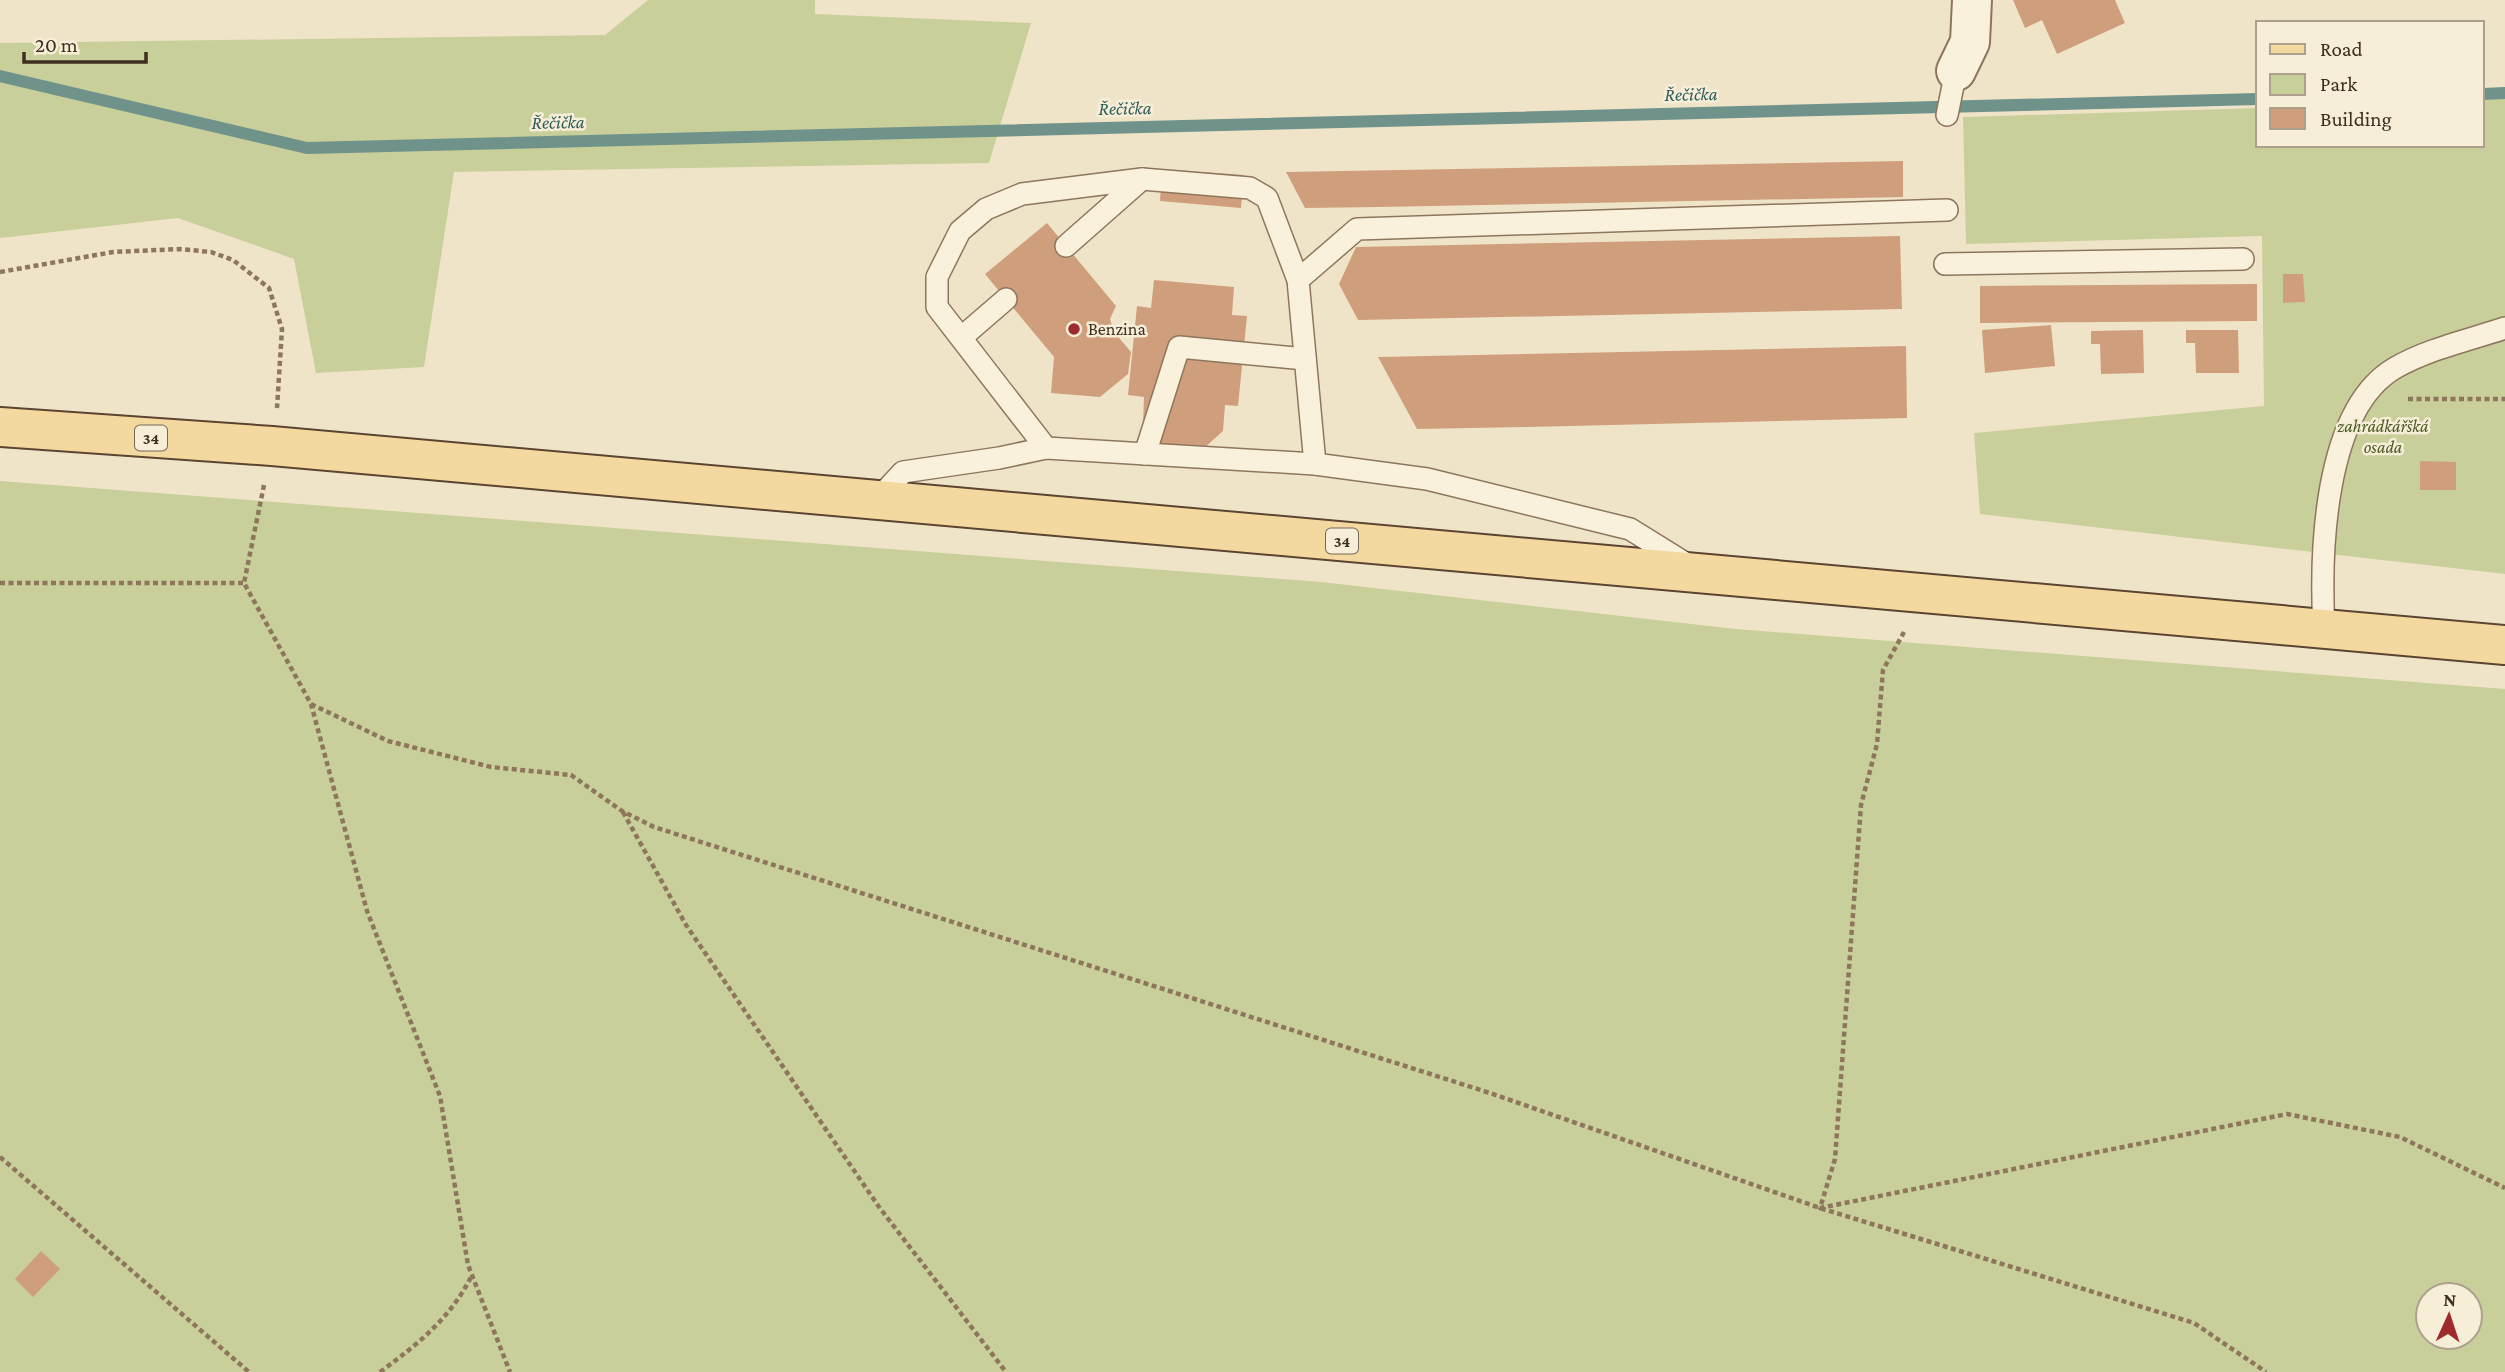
<svg xmlns="http://www.w3.org/2000/svg" width="2505" height="1372" font-family="'Crimson Pro',serif">
<style>
.green{fill:#c9cf9b;fill-rule:evenodd}
.lines{fill:none;stroke-linecap:round;stroke-linejoin:round}
.stream{stroke:#6f938a;stroke-width:12}
.building{fill:#cf9f7d}
.lane-casing{stroke:#8d765c;stroke-width:24}
.street-casing{stroke:#8d765c;stroke-width:42}
.primary-casing{stroke:#5b4430;stroke-width:42}
.path{stroke:#8d765c;stroke-width:4.5;stroke-dasharray:5 3.5;stroke-linecap:butt}
.lane{stroke:#faf1dc;stroke-width:21}
.street{stroke:#faf1dc;stroke-width:38}
.primary{stroke:#f3d9a0;stroke-width:38}
.poi-dot{fill:#9e2a2b;stroke:#f7eed8;stroke-width:2.5}
.labels{text-anchor:middle;dominant-baseline:central;stroke-width:5;stroke-linejoin:round;paint-order:stroke}
.shield{fill:#f7eed8;stroke:#756857;stroke-width:2}
.shield-label{font-size:16px;font-weight:bold;fill:#3d2e20}
.poi-label{font-size:18px;fill:#3d2e20;stroke:#f7eed8;text-anchor:start}
.park-label{font-size:18px;font-style:italic;fill:#4d5a26;stroke:#f7eed8}
.water-label{font-size:19px;font-style:italic;fill:#2f5d5a;stroke:#f7eed8}
</style>
<rect width="100%" height="100%" fill="#f0e4c8"/>
<g class="green">
<path d="M648,0H815V14L1031,23L989,163L454,172L424,367L316,373L294,259L178,218L0,238V43L605,35Z"/>
<path d="M2505,96V574L1980,514L1974,433L2264,406L2262,236L1966,244L1963,117L2258,108V145H2482V98Z"/>
<path d="M0,481L1321,582L1736,629L2505,689V1372H0ZM2428,1295H2470V1337H2428Z"/>
</g>
<g class="lines">
<g class="stream">
<path d="M0,76L307,148L2258,99"/>
<path d="M2482,94L2505,93"/>
</g>
</g>
<g class="building">
<path d="M2013,0H2115L2125,23L2057,54L2042,20L2025,28Z"/>
<path d="M1903,161V197L1378,207L1305,208L1286,172Z"/>
<path d="M1162,169L1244,175L1241,208L1160,201Z"/>
<path d="M1047,223L1116,306L1110,319L1114,332L1131,352L1128,374L1100,397L1051,393L1054,357L985,274Z"/>
<path d="M1900,236L1902,309L1358,320L1339,284L1356,247Z"/>
<path d="M2283,274H2303L2305,302L2283,303Z"/>
<path d="M1154,280L1234,287L1232,315L1247,316L1238,406L1225,405L1223,431L1182,468L1143,424L1144,397L1128,395L1137,306L1151,308Z"/>
<path d="M2257,284V321L1980,323V286Z"/>
<path d="M2051,325L2055,366L1985,373L1982,330Z"/>
<path d="M2143,330L2144,373L2101,374L2100,344H2091V331Z"/>
<path d="M2186,330H2238L2239,373H2196L2195,343H2186Z"/>
<path d="M1906,346L1907,418L1527,427L1417,429L1378,357Z"/>
<path d="M2420,461L2456,462V490H2420Z"/>
<path d="M41,1251L60,1269L33,1297L15,1279Z"/>
</g>
<g class="lines">
<g class="lane-casing">
<g id="lane">
<path d="M1947,115L1956,71"/>
<path d="M1066,246L1142,179"/>
<path d="M1945,264L2243,259"/>
<path d="M1298,280L1357,229L1947,210"/>
<path d="M962,337L1006,299"/>
<path d="M1046,448L937,307V277L960,231L986,209L1022,194L1142,179L1250,188L1267,198L1298,280L1315,464"/>
<path d="M1145,454L1179,347L1305,359"/>
<path d="M877,500L903,472L999,458L1046,448L1315,464L1427,479L1630,529L1688,565"/>
<path d="M2324,629C2320,555 2323,410 2395,368C2428,349 2469,340 2505,328"/>
</g>
</g>
<g class="street-casing">
<path id="street" d="M1956,71L1970,42L1972,0"/>
</g>
<g class="primary-casing">
<path id="primary" d="M0,427L272,446L2505,645"/>
</g>
<g class="path">
<path d="M0,272L113,252L180,249L211,252L233,260L269,288L282,329L277,408"/>
<path d="M2408,399H2505"/>
<path d="M264,485L244,583L311,704L367,911L440,1096L468,1265L510,1372"/>
<path d="M0,583H244"/>
<path d="M1904,632L1883,670L1877,744L1861,805L1835,1159L1820,1208L2287,1114L2400,1137L2505,1188"/>
<path d="M311,704L388,741L491,767L571,775L622,811L654,827L1490,1093L1820,1208L2194,1323L2266,1372"/>
<path d="M623,812L686,925L879,1207L1006,1372"/>
<path d="M0,1157L249,1372"/>
<path d="M380,1372C418,1344 451,1318 472,1275"/>
</g>
<use href="#lane" class="lane"/>
<use href="#street" class="street"/>
<use href="#primary" class="primary"/>
</g>
<circle class="poi-dot" cx="1074" cy="329" r="7"/>
<g class="labels">
<g class="shield">
<rect x="135" y="425.5" width="32" height="25" rx="5"/>
<rect x="1326" y="528.5" width="32" height="25" rx="5"/>
</g>
<g class="shield-label">
<text x="151" y="438">34</text>
<text x="1342" y="541">34</text>
</g>
<g class="poi-label">
<text x="1088" y="329">Benzina</text>
</g>
<g class="park-label">
<text x="2383" y="426">zahrádkářšká<tspan x="2383" dy="21">osada</tspan></text>
</g>
<g class="water-label">
<text transform="translate(1691 94) rotate(-1)">Řečička</text>
<text transform="translate(1125 108) rotate(-1)">Řečička</text>
<text transform="translate(558 122) rotate(-1)">Řečička</text>
</g>
</g>
<rect x="2256" y="21" width="228" height="126" fill="#f7eed8" stroke="#ada18e" stroke-width="2"/>
<rect x="2270" y="44" width="35" height="10" fill="#f3d9a0" stroke="#ada18e" stroke-width="2"/>
<text x="2320" y="56" font-size="21" fill="#3d2e20">Road</text>
<rect x="2270" y="74" width="35" height="21" fill="#c9cf9b" stroke="#ada18e" stroke-width="2"/>
<text x="2320" y="91" font-size="21" fill="#3d2e20">Park</text>
<rect x="2270" y="108" width="35" height="21" fill="#cf9f7d" stroke="#ada18e" stroke-width="2"/>
<text x="2320" y="126" font-size="21" fill="#3d2e20">Building</text>
<g transform="translate(2449 1316) rotate(3)"><circle r="33" fill="#f7eed8" stroke="#ada18e" stroke-width="2"/>
<path d="M0-5L12 26L0 18L-12 26Z" fill="#9e2a2b"/>
<text y="-10" font-size="19" font-weight="bold" text-anchor="middle" fill="#3d2e20">N</text>
</g>
<path d="M24 52v10h122v-10" fill="none" stroke="#3d2e20" stroke-width="3.5"/>
<text x="35" y="52" font-size="21" fill="#3d2e20" stroke="#f7eed8" stroke-width="5" paint-order="stroke">20 m</text>
</svg>
